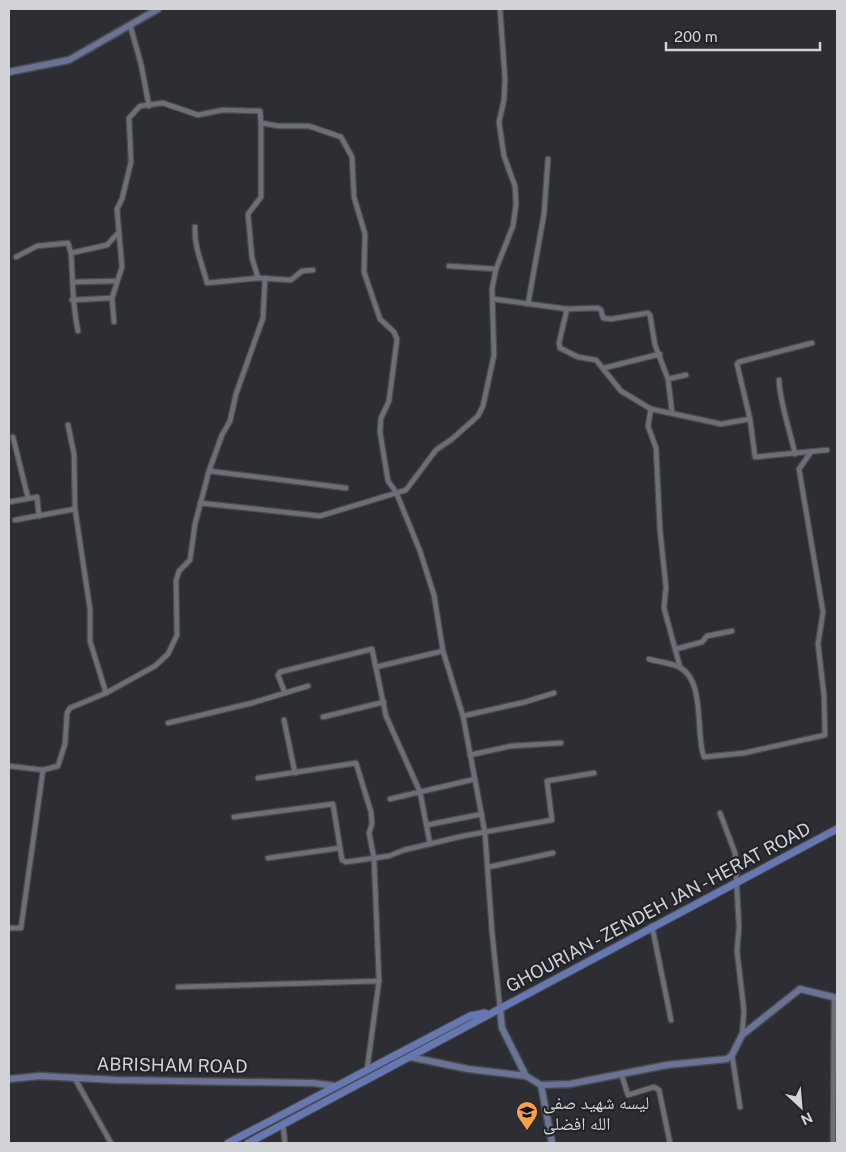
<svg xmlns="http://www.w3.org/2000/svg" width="846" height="1152" font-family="'Public Sans','Noto Naskh Arabic',sans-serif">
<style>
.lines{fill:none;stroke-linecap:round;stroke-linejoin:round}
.street-casing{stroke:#494b50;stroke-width:7}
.secondary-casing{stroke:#494b50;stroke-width:9}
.primary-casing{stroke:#494b50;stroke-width:9}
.street{stroke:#6d6f76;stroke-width:4.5}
.secondary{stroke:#6a7394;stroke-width:6}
.primary{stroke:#6777b1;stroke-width:7}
.labels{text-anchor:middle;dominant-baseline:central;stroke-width:4.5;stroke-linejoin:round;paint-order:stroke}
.street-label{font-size:18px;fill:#d1d3d7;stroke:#22242a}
.poi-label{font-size:18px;fill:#d1d3d7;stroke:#22242a;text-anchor:start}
</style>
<rect width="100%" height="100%" fill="#2c2e34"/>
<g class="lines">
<g class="street-casing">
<g id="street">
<path d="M130,25L141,64L149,106"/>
<path d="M195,227C194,247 202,263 207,283L258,278L291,280L302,271L313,270"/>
<path d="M71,253C73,279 72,304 78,331"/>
<path d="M16,257L37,246L68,243L71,253L107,245L119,232"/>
<path d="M449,266L496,269"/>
<path d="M258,278L252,258L248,214L261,197V123"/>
<path d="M73,282L116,281"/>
<path d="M493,299L567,309L598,308L601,310L603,318L611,319L648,313L650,315L655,345L668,379L686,375"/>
<path d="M72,300L112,298"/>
<path d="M528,304L544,214L548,159"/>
<path d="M567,309L559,343L560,348L578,357L596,360L621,391L651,409L721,424L750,419"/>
<path d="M114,322L112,298L122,267L117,209L122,199L131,162L129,118L140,106L163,103L198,115L223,110L260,111L261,123L279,126H309L341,137L352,157L354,197L365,234L364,272L380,319L394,332L397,339L389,401L381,418L380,432L388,481L396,492L420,551L434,595L443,651L463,716L485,833L492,932L500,1008"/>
<path d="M812,343L739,362L737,364L750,419L755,457L827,450"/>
<path d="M604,368L660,354"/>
<path d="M668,379L672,412"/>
<path d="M779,380C780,404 790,430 795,454"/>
<path d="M651,409L648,426L656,448L660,530L666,587L664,608L680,667"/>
<path d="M68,425L74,454L75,509L90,609V641L106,693"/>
<path d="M13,437L28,498"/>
<path d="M209,471L346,488"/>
<path d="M9,502L37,497L39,516"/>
<path d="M200,503L320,516L406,490L436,450L452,439L478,416L483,406L494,355L492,289L496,269L513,226L516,204L515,186L504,156L499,122L504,100L505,79L500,9"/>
<path d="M15,520L75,509"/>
<path d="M676,649L702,642L707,636L732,631"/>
<path d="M649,659C658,662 671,663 679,667C706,680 695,734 704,757L744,753L825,735L824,695L818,644L823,612L799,469L811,452"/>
<path d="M376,667L443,651"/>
<path d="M285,693L278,675L280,672L372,649L386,716L420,792L430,844"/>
<path d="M463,716L525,702L554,693"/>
<path d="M323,717L384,702"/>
<path d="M284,720L295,773"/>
<path d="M168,723L252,703L308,686"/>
<path d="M470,755L511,746L561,743"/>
<path d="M9,766L43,770L58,766L65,744L67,713L70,708L106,693L155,666L168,654L177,635L176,581L179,571L190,560L195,524L209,471L222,435L230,421L236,394L263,318L265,278"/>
<path d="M258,778L356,763L371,812L372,824L369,833L374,858L379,981L367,1070"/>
<path d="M390,799L475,779"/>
<path d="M720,813L735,853L739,927L737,951L744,1011L742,1035"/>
<path d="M234,817L333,804L342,860L346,862L389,856L404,850L463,836L552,820L547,781L594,773"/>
<path d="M427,825L482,814"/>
<path d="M268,858L340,848"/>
<path d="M489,867L553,853"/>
<path d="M652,926L671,1020"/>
<path d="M9,928H21L43,770"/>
<path d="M178,987L379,981"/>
<path d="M732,1055L740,1107"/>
<path d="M621,1073L628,1095L654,1087L659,1090L670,1143"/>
<path d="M74,1077L111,1143"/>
<path d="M283,1125L285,1143"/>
<path d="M833,1143L834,998"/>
</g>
</g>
<g class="secondary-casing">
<g id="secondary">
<path d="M9,72L69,60L158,9"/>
<path d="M500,1008L502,1028L526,1076L541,1085L552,1143"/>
<path d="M410,1057L468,1069L526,1076"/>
<path d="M9,1079L40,1076L116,1080L313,1083L335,1086"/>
<path d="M541,1085L570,1084L667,1065L727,1059L732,1055L742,1035L800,989L837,998"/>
</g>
</g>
<g class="primary-casing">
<g id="primary">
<path d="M228,1143L470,1016L485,1013"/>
<path d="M248,1143L837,829"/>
</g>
</g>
<use href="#street" class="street"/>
<use href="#secondary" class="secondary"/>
<use href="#primary" class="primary"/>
</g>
<defs>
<g id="school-pin" transform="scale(1.125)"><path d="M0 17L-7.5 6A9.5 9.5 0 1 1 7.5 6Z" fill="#f99f4d" stroke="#22242a"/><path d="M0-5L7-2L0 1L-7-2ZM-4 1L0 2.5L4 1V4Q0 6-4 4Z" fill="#111"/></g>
</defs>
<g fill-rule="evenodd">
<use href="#school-pin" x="527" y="1112"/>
</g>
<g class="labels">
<g class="street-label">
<text transform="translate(658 907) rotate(-28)">GHOURIAN - ZENDEH JAN - HERAT ROAD</text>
<text transform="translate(172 1065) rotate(1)">ABRISHAM ROAD</text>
</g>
<g class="poi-label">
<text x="543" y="1102">لیسه شهید صفی<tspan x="543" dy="21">الله افضلی</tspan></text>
</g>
</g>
<rect width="846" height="1152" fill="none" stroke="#d1d3d7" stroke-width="20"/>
<g transform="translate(801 1107) rotate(154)" stroke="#22242a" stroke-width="4" paint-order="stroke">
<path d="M0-4L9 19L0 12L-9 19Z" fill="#d1d3d7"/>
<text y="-8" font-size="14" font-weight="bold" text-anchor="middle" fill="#d1d3d7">N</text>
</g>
<path d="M666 42v8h154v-8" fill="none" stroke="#d1d3d7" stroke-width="2.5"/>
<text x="674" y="42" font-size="15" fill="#d1d3d7" stroke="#22242a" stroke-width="4" paint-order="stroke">200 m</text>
</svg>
